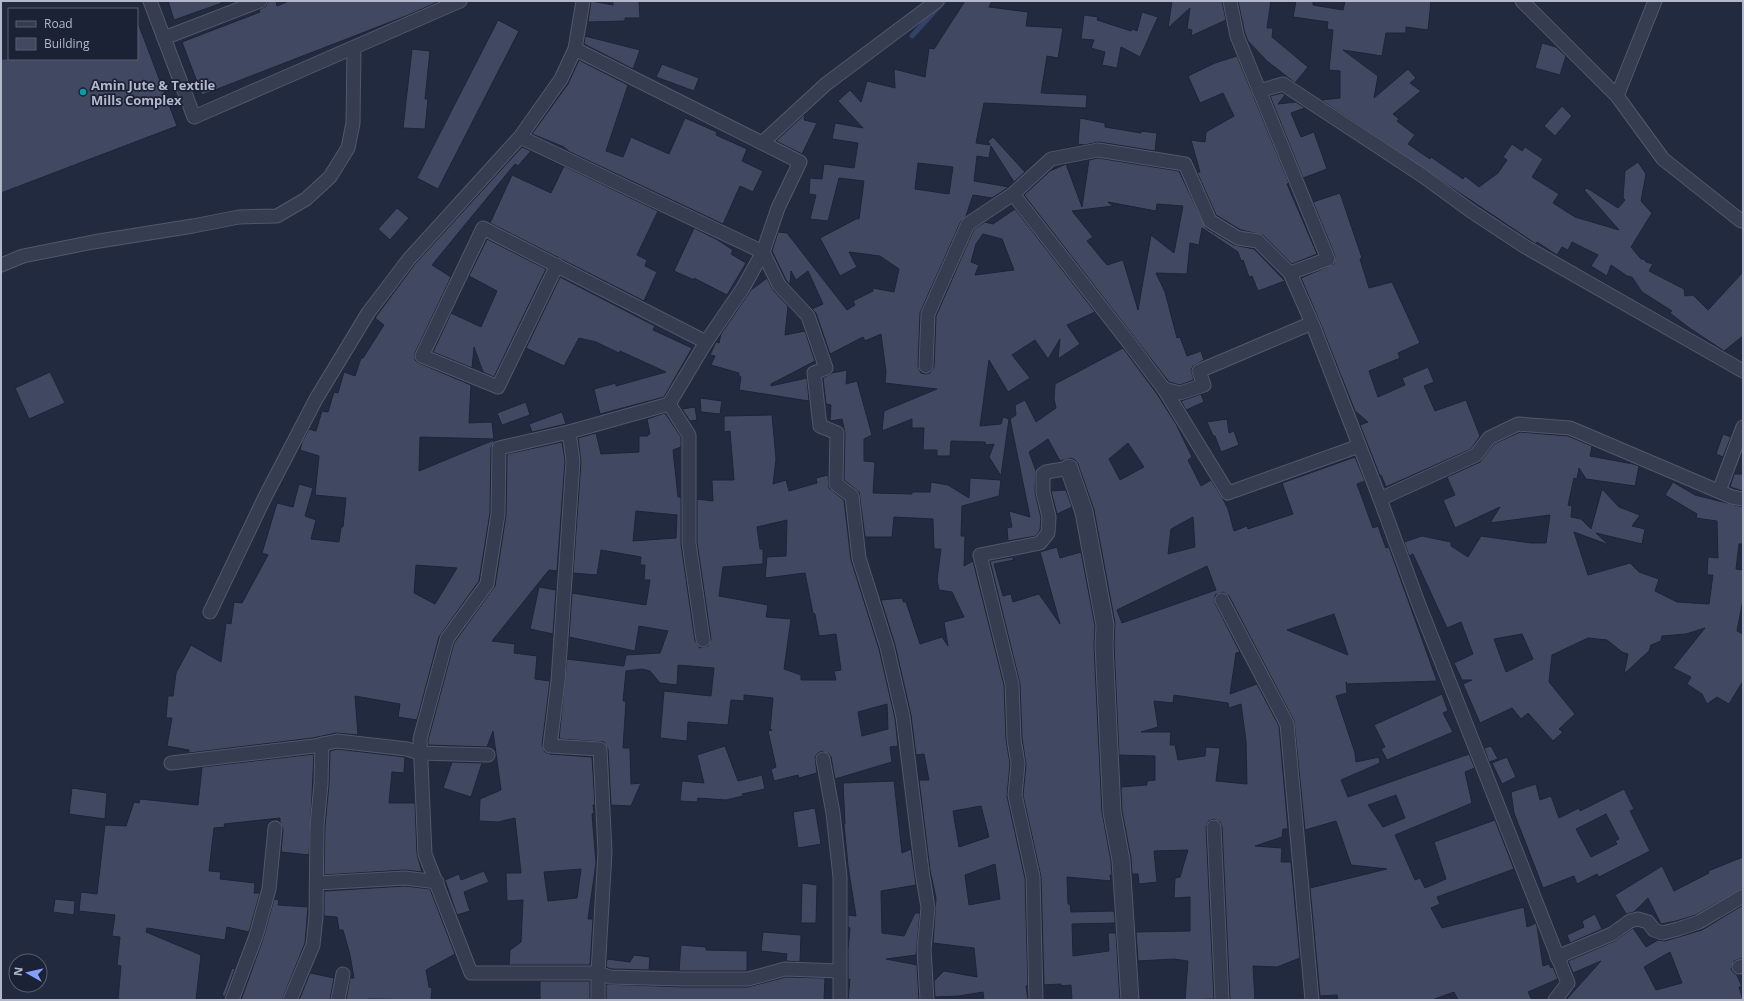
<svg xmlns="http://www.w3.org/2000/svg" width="1744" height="1001" font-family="'Open Sans',sans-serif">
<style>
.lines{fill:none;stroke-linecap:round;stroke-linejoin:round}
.stream{stroke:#344268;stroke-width:5}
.building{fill:#414962;stroke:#1d2437;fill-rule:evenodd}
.minor-casing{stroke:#51586b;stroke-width:15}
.tertiary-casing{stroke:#51586b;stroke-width:19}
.minor{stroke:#363d50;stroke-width:13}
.tertiary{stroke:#363d50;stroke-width:17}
.culture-dot{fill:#0f9aa8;stroke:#1b2235;stroke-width:1.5}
.labels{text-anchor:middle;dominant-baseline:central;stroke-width:3.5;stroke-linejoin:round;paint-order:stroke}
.poi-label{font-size:13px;font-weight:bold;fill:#b3b8cb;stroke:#1b2235;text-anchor:start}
</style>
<rect width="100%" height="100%" fill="#222a40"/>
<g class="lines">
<path class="stream" d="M912,36L944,1"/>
</g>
<g class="building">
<path d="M168,1H221L222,3L174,20Z"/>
<path d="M268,1H276L277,6L289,1H440L406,16L202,95L182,42L260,12L259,10L266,6Z"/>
<path d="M591,1L613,5V1H639L640,18H625V21L588,22Z"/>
<path d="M965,1H992L989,7L1028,12L1026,26L1063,28L1058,58L1047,56L1041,93L1087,95L1086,108L984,103L976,143L990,145L988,141L993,137L1025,172L1014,182L991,146L989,158L977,156L974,181L1009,187L992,198L973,195L966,216L961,221L920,313L918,366L921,373L926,374L930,373L934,367L936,316L974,229L985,222L993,224L1015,209L1095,312L1067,325L1080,344L1058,359L1060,339L1048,359L1035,340L1012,355L1030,378L1008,392L989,360L980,426L1001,424L1003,417L1009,419L1001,476L989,457L994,444L986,445L985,442L951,441L950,456H937V450H923L924,428H912V419L882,431L884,411L937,389L885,383L886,372L881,334L865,341L863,337L830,354L816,313L812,309L823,304L808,271L796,280L791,271L790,285L786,280L772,251L778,232L787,233L847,310L855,305L853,301L873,291V288L894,292L899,269L880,256L849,252L857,267L840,276L820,238L856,219H859L864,181L839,178L828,221L810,219L816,195L809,194L810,178L822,179L824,164L854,168L858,143L832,139L835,123L863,128L838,101L850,90L861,102L867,81L895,88L894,69L925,77L929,48L934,49ZM918,163L953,167L949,194L915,189ZM983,234L1002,239L1014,270L975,275L979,265L971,262L976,244Z"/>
<path d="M1172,1H1222L1226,20L1191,36L1192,30L1187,29L1190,8L1168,28Z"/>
<path d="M1238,1H1271L1267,28H1273L1272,37L1308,67L1295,83L1267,61L1248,41L1245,34Z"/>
<path d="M1296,1H1313V5L1343,10L1345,1H1431L1428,30L1406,27V33H1386L1382,56L1343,50L1378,76L1374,98L1408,69L1416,78L1410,83L1421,91L1393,114L1399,119L1397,121L1415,135L1408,144L1430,159L1431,157L1463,179L1465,176L1479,187L1498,173L1507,160L1503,157L1512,144L1522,151L1525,147L1543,159L1532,177L1559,194L1553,203L1575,217L1619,230L1584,190L1587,188L1618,208L1625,200L1623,198L1625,171L1638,162L1646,174L1641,201L1652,213L1631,247L1641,259H1644L1646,262L1653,264L1649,271L1684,289L1685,296L1693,295L1708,310L1743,272V336L1724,351L1688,327L1670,313L1672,311L1642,292L1632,277L1627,276L1611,265L1607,276L1591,266L1598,255L1572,242L1568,250L1562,247L1557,255L1537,242L1536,244L1321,100L1340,98V71L1329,70L1333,30L1327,29L1328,22L1293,17Z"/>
<path d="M1142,12L1158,17L1140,57L1121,47L1117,68L1102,65L1105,52L1091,48L1094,40L1081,39L1084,15L1098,17L1097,20L1131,31L1132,29L1137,31Z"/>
<path d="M498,20L519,31L438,189L417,178Z"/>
<path d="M137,23H138L177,126L1,193V59H137Z"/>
<path d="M585,36L640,50L633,69L584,44Z"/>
<path d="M1542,43L1556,47L1566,56L1560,75L1535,68Z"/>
<path d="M412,49L430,51L425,99H428L425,129L403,128Z"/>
<path d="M1237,56L1289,183L1287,184L1317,254L1292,264L1263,235L1241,230L1216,215L1197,172H1200L1191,140L1205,142L1206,132L1234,116L1223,93L1200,103L1188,76L1215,63Z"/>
<path d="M579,60L628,85L606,151L623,157L631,137L669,154L685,118L717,132L716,135L747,149L742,161L763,171L753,192L740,186L723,224L570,152L564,147L532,134L568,84Z"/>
<path d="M662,64L699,78L694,91L656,77Z"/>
<path d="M1282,93L1285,95L1278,104L1296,102L1305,108L1291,113L1301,137L1314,132L1327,169L1303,178L1270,96Z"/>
<path d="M1562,106L1572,116L1555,136L1544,126Z"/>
<path d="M805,114L804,120L817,123L802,154L776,141Z"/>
<path d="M1080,118L1105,123V127L1141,133V131L1157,133L1155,151L1099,142L1084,145L1078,144Z"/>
<path d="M522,147L531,151L518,166L515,164L432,265L451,277L415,353V360L419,363L471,385L469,423L492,422L494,439L420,437L419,471L494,440V442L491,448L490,513L479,581L439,637L417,720L398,717L400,704L355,696L358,735L336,733L313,738L189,753V750L167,746L172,718H166L168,696H173L176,673L191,645L221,662L226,623L231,624L234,602L242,603L268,555L262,553L277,503L293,507L299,484L313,488L305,516L316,520L311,539L339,542L341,527H343L346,498L315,495L319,456L300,450L302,442L309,429L316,431L322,411L328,412L334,392L338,393L344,372L355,376L361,358H363L384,325L375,318L415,264ZM416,565L457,568L435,604L414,593Z"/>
<path d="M1098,158L1179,171L1206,228L1234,245L1254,249L1285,281L1258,291L1252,276L1249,277L1243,260L1241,261L1238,252L1202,228L1199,245L1190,243L1187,274L1156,273L1165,292L1177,338L1180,337L1187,356L1201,351L1204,360L1193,366L1191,370L1194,380L1180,385L1169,382L1024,195L1050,171L1066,164L1082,207L1089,160ZM1108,202L1156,211L1157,204L1183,206L1174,253L1151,235L1138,310L1123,260L1107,265L1087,241L1093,237L1072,211L1113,206Z"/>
<path d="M564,166L658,211L637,255L647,260L645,266L657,272L644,301L490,223L512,175L551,193Z"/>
<path d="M1340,193L1362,258L1360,259L1369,288L1392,282L1420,343L1398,353L1400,358L1369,371L1378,397L1405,385L1402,378L1428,367L1434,382L1424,386L1435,411L1466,400L1480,436L1471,449L1386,487L1381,475L1380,476L1360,425L1368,422L1355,411L1319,320L1301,278L1334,264L1335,256L1313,202Z"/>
<path d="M397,208L409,218L390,240L378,229Z"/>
<path d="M694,228L716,239L733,250L731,254L746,263L727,295L694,278V280L674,271Z"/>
<path d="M487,239L546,269L494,377L483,372L474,347L472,368L433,352L451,313L481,327L497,291L469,276Z"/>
<path d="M560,277L655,326L653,330L692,348L664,397L600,414L594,389L616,383V386L666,372L620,351L619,353L596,342L579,338L564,366L526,348Z"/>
<path d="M767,278L773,290L788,306L785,335L805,331L815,361L771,384V386L807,378L809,401L739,390L741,377L739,376V373L711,365L715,356L710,355L716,342L719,343L721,334L751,290Z"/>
<path d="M1123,348L1157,394L1176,424L1192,457L1188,460L1201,486L1211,480L1223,499L1228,509L1234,531L1247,526L1248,529L1293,514L1282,483L1355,457L1365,481L1357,484L1373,528L1378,526L1386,548L1389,547L1437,681L1347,684L1346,682L1347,693L1336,696L1355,753L1356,762L1379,757L1380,763L1341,780L1348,797L1469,754L1475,768L1465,772L1472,803L1395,835L1415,880L1420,878L1425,888L1446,879L1434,842L1495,820L1514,869L1437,897L1440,904L1431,908L1442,928L1524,907L1527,927L1536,923L1537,926L1543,966L1549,964L1551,968L1553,967L1558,979L1528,992L1532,1000H1458L1454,992L1432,1000H1338L1337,995L1320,996L1310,888L1387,869L1351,865L1336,821L1305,830L1294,721L1229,596L1223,592L1215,595V603L1240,652L1236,653L1230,694L1257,684L1279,726L1288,829H1283L1282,837L1255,846L1282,848L1281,862H1291L1300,958L1277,967L1253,966L1255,1000H1230L1222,827L1220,822L1214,819L1209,821L1206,827L1214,999L1185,1000L1188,961L1174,959L1138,961L1136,932L1190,931V897L1174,898L1175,878L1180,877L1188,850L1154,851L1157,882L1139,884L1138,874H1132L1131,858L1122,811L1121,787L1147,785V781L1155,780V756L1119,755L1114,645L1115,623L1094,510L1078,464L1075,460L1071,458L1060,461L1048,439L1029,452L1036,471L1035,492L1041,518L1040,530L1036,536L1008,541L1007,528L1012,527L1009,511L1030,517L1010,419L1016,415L1015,405L1025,400L1036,422L1056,408L1054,399L1055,384ZM1128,443L1144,467L1120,480L1109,459ZM1193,517L1195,547L1168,554L1171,529ZM1207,566L1216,590L1122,623L1117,610ZM1334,614L1348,655L1287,630ZM1174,695L1228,703L1229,708L1241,704L1246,741L1247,784L1216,781L1220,748L1206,747L1205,756L1178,760L1175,745H1170L1171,732H1141L1158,727L1154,701L1173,703ZM1396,795L1405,818L1383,827L1368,805Z"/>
<path d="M847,370L846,384L857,381L872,435L864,439V461L875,462L873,493L912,494V492H930L931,482L948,485L969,498L970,478L1001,480L999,496L962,506L961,536H965L964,566L973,561L1004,685L1006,739L1010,764L1007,796L1025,878L1028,985L1026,986L1028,1000H984L983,992L959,996L935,997L934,981L944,971L977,977L974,948L933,943L936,898L930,870L919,780H929L924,754L916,755L911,715L895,645L881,600L903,598V602H906L920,644L942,637L948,646L944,622L964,617L952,592L939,590L937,580L941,549H934L933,519L894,517L892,537H865L859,492L844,480L845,433L842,419L830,421L831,405L826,404L823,378L832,373ZM981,806L989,837L959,847L953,811ZM995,864L1000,899L969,905L965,875Z"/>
<path d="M50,372L65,403L29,419L15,388Z"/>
<path d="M1201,394L1204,402L1186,410L1181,401Z"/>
<path d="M700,398L722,401L720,414L701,412Z"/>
<path d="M526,402L530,415L502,425L497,413Z"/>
<path d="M695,407L697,420L690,421L682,409Z"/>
<path d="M562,412L566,424L532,432L529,424Z"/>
<path d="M665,413L681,437V447L673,450L678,497H681V544L695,641L700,648L708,646L711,639L697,542V499L713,501L712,480H734L730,431L724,432V416L772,415L776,459L773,484L786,480L789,491L817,483L816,478L828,475L829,488L844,500L851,560L879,649L895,718L898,746L890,747L892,762L835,779L831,757L829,754L822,751L818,753L815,757L817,773L799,778L798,775L774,781L771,769L776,767L768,731L772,730H770L773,698L744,695V701L731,700L728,725L688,722L687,741L660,738L664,691L711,696L714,668L678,665L677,685L660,683L650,671L642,669L626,671L623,701H626L623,748H630L631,784L641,783L631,806L611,805L608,749L604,742L559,739L567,659L624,666L626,655L660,653L668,631L639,626L635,651L569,637L572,593L646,605L650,580H644L645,565H640L641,557L601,550L597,575L573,573L581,462L578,438L596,433L601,454L639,452V436H648V434H650L647,419ZM636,511L677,515L676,538L633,541ZM787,520L786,556L767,557L765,578L805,573L813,613L815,614L819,636L836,634L841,670L834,671L836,680H801V675L784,669L791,619L766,617L768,605L719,596L723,567L763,564V549H760L757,527ZM887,704L888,729L862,736L858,712Z"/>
<path d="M1227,419L1229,433L1234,431L1239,445L1221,452L1215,436H1213L1207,422Z"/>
<path d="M1520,432L1568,436L1592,446L1590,456L1633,464L1639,466L1635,486L1586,479L1579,468L1577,479L1574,478L1568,505L1572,506L1571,517L1581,519L1591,529L1602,489L1619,507L1640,515L1632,526L1645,529L1642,544L1596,533L1609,545L1574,532L1588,575L1630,563L1639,572L1659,579L1655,591L1677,602L1709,604L1713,575H1707L1708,557L1718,558L1717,521L1696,518L1697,514L1665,495L1673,482L1695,495L1743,507V544H1739L1736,569L1743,570V600L1737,631L1743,634V681L1729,704L1717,697L1707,704L1702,694L1687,684L1691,677L1673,668L1705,628L1686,634L1662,636L1661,641L1651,645L1649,651L1624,674L1628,654L1622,652L1607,640L1588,638L1552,655L1549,682L1575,714L1559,729L1563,732L1553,741L1528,713L1521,719L1512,708L1480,723L1463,684L1472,680H1462L1454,663L1473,654L1461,622L1447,628L1413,554L1409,556L1404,542L1422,536L1451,542V546L1468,557L1481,536L1531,543H1546L1550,515L1490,523L1500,507L1455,528L1443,500L1455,495L1447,477L1480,462L1494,444ZM1522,634L1533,659L1506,672L1494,639Z"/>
<path d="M1723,434L1731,437L1723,457L1716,454Z"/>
<path d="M562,442L565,461L557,571L549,570L492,641L515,644L514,653L537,656L535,679L550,681L542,745L545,752L550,754L592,757L595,805H593L594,813L592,814L596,863L588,919H593L590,965H509L510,950L521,942L523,900L507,901L506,873H521L515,818L498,822L479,821L480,799L501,790L493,731L487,747L428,745V740L454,643L495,586L506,515L507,454ZM581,869L577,898L548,901L544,872Z"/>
<path d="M1734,474H1743V491L1730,487Z"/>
<path d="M1066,490L1072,507L1057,514L1051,491Z"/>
<path d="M1057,547L1060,558L1081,552L1095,626L1094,645L1102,812L1111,861L1112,875H1110L1111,881L1067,877L1068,904H1070L1071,912L1114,911L1115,918V923L1072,924L1073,956L1109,951L1108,933H1116L1120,1000H1072L1071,985L1061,986V984L1044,985L1041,877L1023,795L1026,765L1022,738L1020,684L990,561L1012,557L1014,560L994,564L1003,596L1011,594L1013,602L1039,594L1060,624L1040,552Z"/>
<path d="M539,587L556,590L553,634L530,629Z"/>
<path d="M1442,694L1448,711L1443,713L1453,732L1387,760L1381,749L1385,747L1374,725Z"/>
<path d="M725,746L738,781L762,775L765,789L742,794L743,796L726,800L698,798L697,802L680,801L682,781L704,783L697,755Z"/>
<path d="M1491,746L1498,759L1489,762L1484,748Z"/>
<path d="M337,749L405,757L404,773L392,772L389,803H415L417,854L422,872L405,870L324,875L325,826L329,784L330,751Z"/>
<path d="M314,754L309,855L281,852L283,829L280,822V818L224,824L225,827L214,828L209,871L221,872L220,879L255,883L254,893H260L249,932L227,927L225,940L147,928L146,932L201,955L196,1000H118L121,966L117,965L120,937L112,936L115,915L79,911L81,892L97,894L105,825L126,826L134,802L139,803L140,799L198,805L202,767Z"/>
<path d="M1507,757L1516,777L1502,784L1492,763Z"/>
<path d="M452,762L482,763L471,797L443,788Z"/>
<path d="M894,781L902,853L911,849L916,885L881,891L882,933L904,936L915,913H920L916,955L886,959L917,965L919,1000H848L850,979H848V950L850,928L848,927V915L856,916L848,866L844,824H845L843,783Z"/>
<path d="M1536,784L1540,800L1551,796L1559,818L1579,808L1580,811L1624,789L1634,809L1630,811L1650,851L1599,877L1597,874L1577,884L1574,876L1543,888L1514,813L1511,792ZM1606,814L1619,839L1615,841L1617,844L1591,857L1576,829Z"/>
<path d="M72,788L107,793L105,819L69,814Z"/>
<path d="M815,808L821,844L798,848L793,812Z"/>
<path d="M1743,857V888L1696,915L1676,921L1661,924L1648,898L1634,912L1626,914L1615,895L1662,866L1674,891L1709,873L1708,871Z"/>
<path d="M484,871L489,882L464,892L470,911L457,915L445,880L459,874L461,880Z"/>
<path d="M802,883L817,885L816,923H801Z"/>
<path d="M405,886L430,889L455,954L426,970L429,987L432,988L431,1000L368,999V1000H346L350,978H354L350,955L343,930H339L337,917L324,916V891Z"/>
<path d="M55,899L75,901L74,915L53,912Z"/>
<path d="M274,899L279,900L278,905L308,907L305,943L282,1000H241L263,939Z"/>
<path d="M1743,905V958L1734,961L1731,969L1734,973L1737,975L1742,987H1739L1743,1000H1566L1601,961L1573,973L1568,961L1615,941L1633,928L1646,947L1658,940L1665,941L1702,930ZM1670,952L1682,983L1656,990L1644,967Z"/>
<path d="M1595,914L1602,929L1570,943L1567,935L1584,927L1582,921Z"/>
<path d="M763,932L801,935L800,962L786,961L787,954L761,951Z"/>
<path d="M681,945L706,947V950L747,951V971H679Z"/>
<path d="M634,955L650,957L649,970L611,969L606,967L607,959L630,962Z"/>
<path d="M232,968L235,969L225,997L222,995Z"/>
<path d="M310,973L334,978L330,1000H299Z"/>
<path d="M786,977L825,978L824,1000H606V984L682,987H748Z"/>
<rect x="540" y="981" width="50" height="19"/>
</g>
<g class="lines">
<g class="minor-casing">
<g id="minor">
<path d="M150,1L194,117L460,1"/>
<path d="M1230,1L1237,36L1328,259L1290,273"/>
<path d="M1522,1L1617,96L1663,159L1741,221L1743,219"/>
<path d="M164,38L260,1"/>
<path d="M575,49L800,162L778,208L763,252L743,288L706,342L669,404"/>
<path d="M1259,91L1283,84L1423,176L1471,211L1524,246L1743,371"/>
<path d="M1617,96L1655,1"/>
<path d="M520,137L763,252L779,285L808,316L826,368L814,373L820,426L837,433L836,484L852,496L859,558L887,647L903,717L922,871L928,908L924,949L927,1000"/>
<path d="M762,143L826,84L937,1"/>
<path d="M1,265L23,256L93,242L193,226L239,217L277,216L306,199L330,177L348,148L353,123L354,48"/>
<path d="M557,265L498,387L422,356L483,228L706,342"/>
<path d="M1312,323L1199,371L1204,385L1180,393L1164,389L1130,344L1013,194L1051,159L1098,150L1185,164L1210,221L1238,238L1258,241L1290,273L1312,323L1380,499L1419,605L1568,983L1555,1000"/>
<path d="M926,366L928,314L968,224L1013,194"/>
<path d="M1164,389L1228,493L1359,446"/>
<path d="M569,432L573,461L558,681L550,746L600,749L605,852L598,973L610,977L682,979H748L785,969L839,971"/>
<path d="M1719,491L1743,427"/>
<path d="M1380,499L1476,455L1489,438L1518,424L1570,428L1732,497L1743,499"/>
<path d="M1222,600L1287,724L1312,1000"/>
<path d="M210,612L265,497L316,399L368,313L409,259L520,137L561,79L575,49L583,1"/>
<path d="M823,759L833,813L840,877V1000"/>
<path d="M171,763L314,746L337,741L407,749L420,753L488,755"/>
<path d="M1214,827L1222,1000"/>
<path d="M317,883L405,878L437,882"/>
<path d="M1557,957L1612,934L1630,921L1638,919L1648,922L1654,930L1663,933L1678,929L1699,922L1743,896"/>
<path d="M1739,967L1743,966"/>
<path d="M232,1000L256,936L269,889L275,828"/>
<path d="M290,1000L313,945L316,917L317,826L321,784L322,744"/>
<path d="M338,1000L343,974"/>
<path d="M598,1000V973H471L425,854L420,739L447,639L487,584L498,514L499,448L569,432L669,404L689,435V543L703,640"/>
<path d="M1036,1000L1033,877L1015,795L1018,764L1014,739L1012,684L980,555L1040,543L1048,533L1049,517L1043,492V474L1046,472L1069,468"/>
</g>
</g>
<g class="tertiary-casing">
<path id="tertiary" d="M1069,468L1084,512L1105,625L1104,645L1112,812L1121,860L1130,1000"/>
</g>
<use href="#minor" class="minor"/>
<use href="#tertiary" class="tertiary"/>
</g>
<circle class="culture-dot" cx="83" cy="92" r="4"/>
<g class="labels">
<g class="poi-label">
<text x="91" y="85">Amin Jute &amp; Textile<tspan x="91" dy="15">Mills Complex</tspan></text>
</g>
</g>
<rect width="1744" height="1001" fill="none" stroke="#b3b8cb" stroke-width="4"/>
<rect x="8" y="8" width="130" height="52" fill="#1b2235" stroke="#585e71"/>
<rect x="16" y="21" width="20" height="6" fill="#363d50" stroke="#585e71"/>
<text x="44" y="28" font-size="12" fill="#b3b8cb">Road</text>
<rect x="16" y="38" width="20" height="12" fill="#414962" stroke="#585e71"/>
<text x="44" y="48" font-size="12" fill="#b3b8cb">Building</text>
<g transform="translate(28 973) rotate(278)"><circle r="19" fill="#1b2235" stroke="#585e71"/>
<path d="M0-3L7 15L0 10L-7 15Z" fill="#83a0ff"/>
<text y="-6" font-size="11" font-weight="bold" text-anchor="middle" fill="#b3b8cb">N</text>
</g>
</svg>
